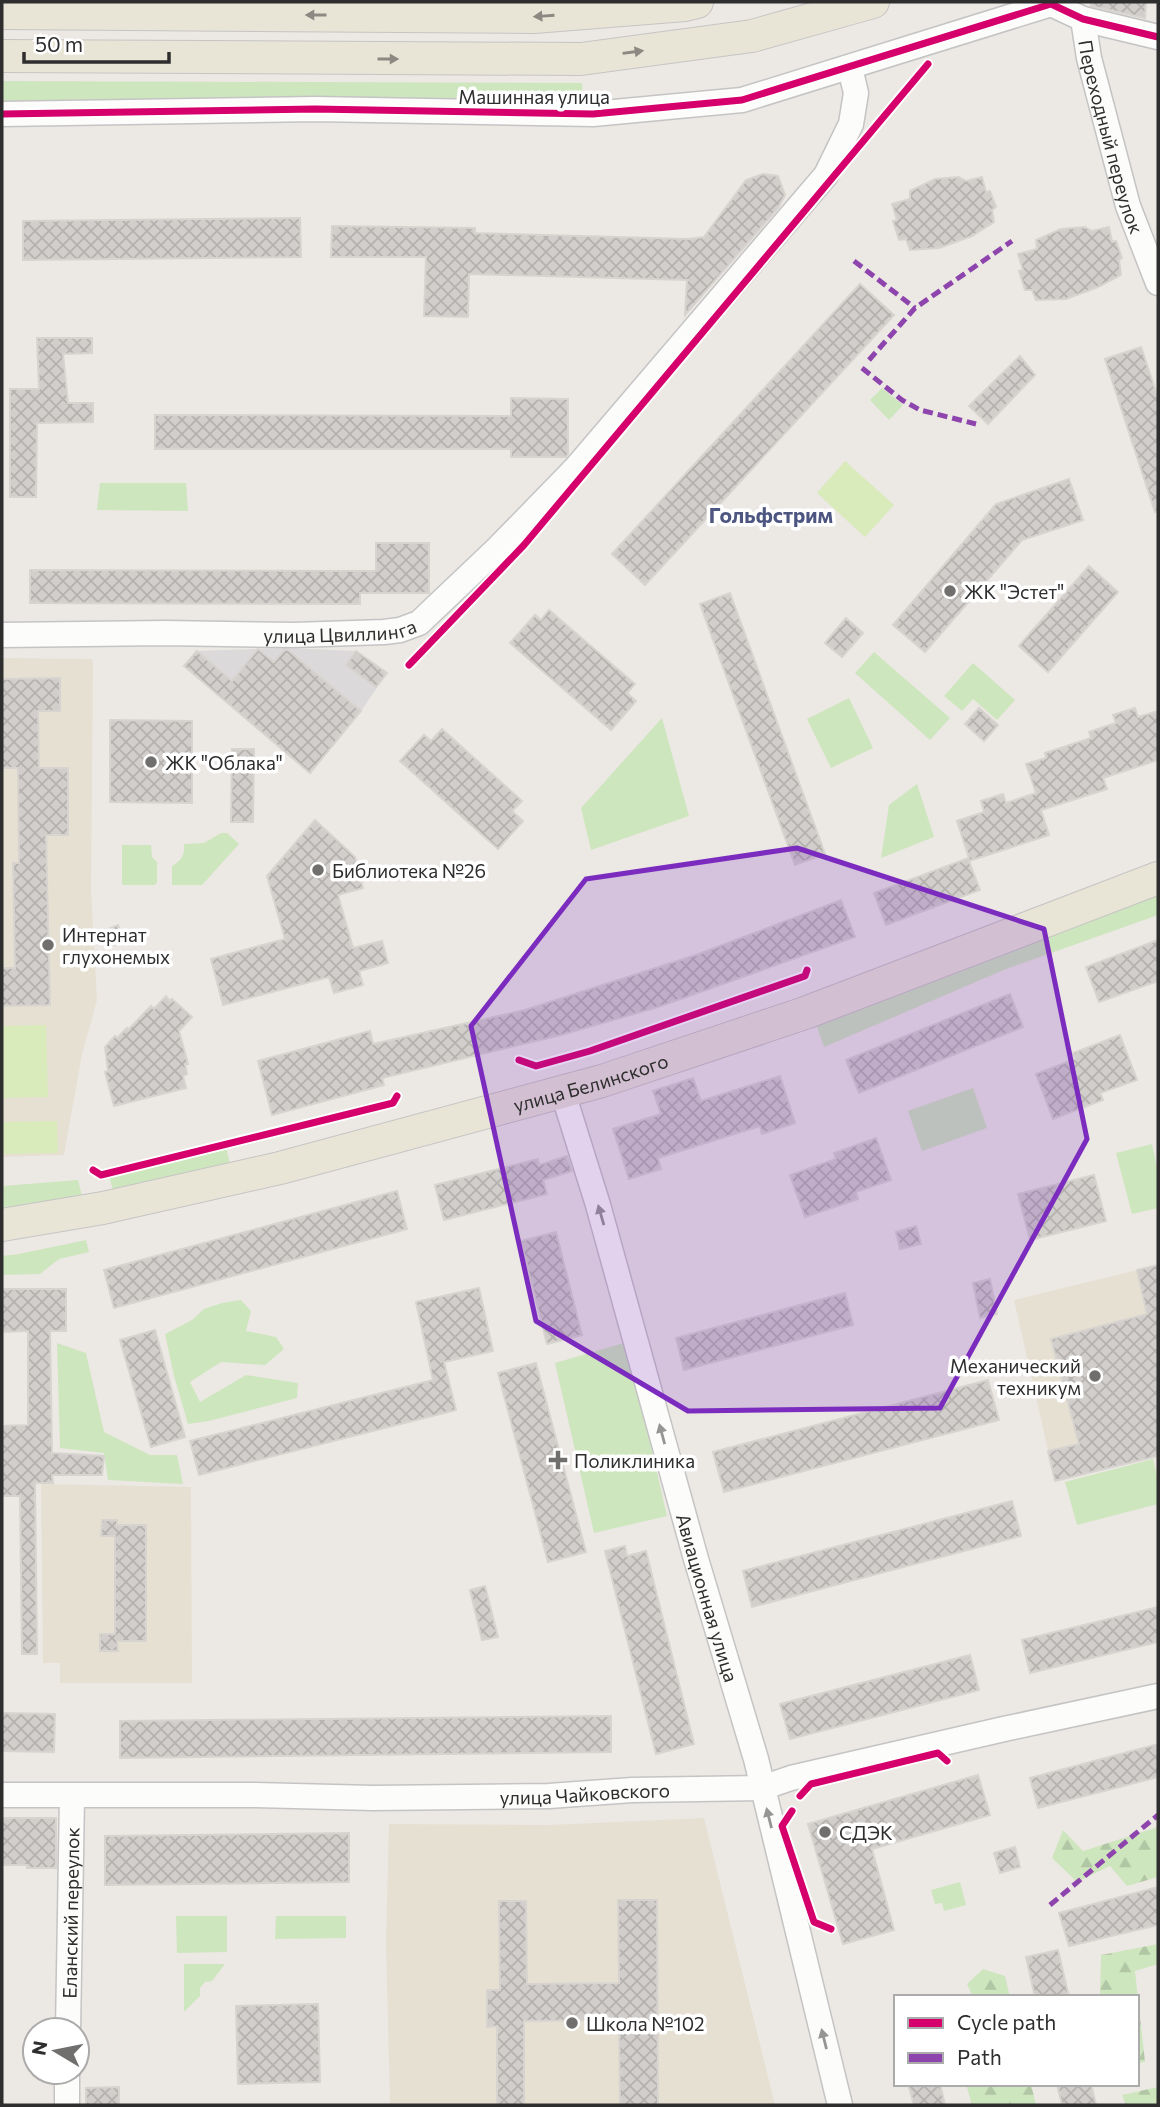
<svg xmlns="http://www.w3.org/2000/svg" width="1160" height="2107" font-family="Commissioner,sans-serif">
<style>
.industrial{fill:#dcd9db}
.education{fill:#e6e0d3}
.grass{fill:#cee6be}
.forest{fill:url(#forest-firs)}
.pitch{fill:#d9eabb}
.building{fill:url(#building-cross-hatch);stroke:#d7d4d0;stroke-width:2}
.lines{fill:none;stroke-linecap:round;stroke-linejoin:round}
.minor-casing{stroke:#c5c4c5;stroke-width:27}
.major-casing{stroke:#c6c5c4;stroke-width:34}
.minor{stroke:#fcfcfb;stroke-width:24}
.major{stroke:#e8e4d6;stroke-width:32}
.quiet{stroke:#8e44ad;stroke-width:5;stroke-dasharray:10 5;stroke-linecap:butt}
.cycleway-casing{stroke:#fff;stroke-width:11}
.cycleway{stroke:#d6006c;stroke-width:7}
.oneway{fill:#8b8982}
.oneway2{fill:#959594}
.marked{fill:#7b2cbf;fill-opacity:0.2;stroke:#7b2cbf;stroke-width:5;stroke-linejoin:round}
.poi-dot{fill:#706f6e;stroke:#fff;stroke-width:2.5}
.labels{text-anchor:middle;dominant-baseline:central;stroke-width:7;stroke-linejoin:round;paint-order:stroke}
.street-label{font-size:19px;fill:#2e2e2e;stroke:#fff}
.poi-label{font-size:19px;fill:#2e2e2e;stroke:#fff;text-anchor:start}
.neighbourhood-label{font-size:21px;font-weight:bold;fill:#4d5680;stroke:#fff}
</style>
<defs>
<pattern id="forest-firs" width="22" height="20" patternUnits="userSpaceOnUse" patternTransform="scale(1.75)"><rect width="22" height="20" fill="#cee6be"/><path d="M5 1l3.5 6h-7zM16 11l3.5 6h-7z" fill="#b1c6a4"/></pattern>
<pattern id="building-cross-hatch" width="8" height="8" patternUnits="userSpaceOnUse" patternTransform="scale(1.75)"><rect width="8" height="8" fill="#d1cecb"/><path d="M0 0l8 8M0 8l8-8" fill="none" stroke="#b4b1af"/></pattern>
</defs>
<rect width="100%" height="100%" fill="#ece8e4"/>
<path class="industrial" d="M285,648L356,651L387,673L361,711L310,773L184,666L197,651Z"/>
<g class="education">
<path d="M2,658L92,659L93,665L91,890L97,1000L82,1054L64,1155L2,1157Z"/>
<path d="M1158,1265V1456L1055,1481L1014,1300Z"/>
<path d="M41,1484L191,1487L192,1683H60V1663H43Z"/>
<path d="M704,1818L775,2105H390L386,1942L389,1824L550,1825Z"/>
</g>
<g class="grass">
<path d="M2,81L582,83L583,105L2,106Z"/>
<path d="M882,388L903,405L889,420L870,400Z"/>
<path d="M100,483H186L188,511L97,510Z"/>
<path d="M874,652L950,718L930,740L855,673Z"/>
<path d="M973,663L1015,700L997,720L973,699L962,711L944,696Z"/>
<path d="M849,698L873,748L831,768L807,719Z"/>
<path d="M662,718L689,816L591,850L581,808Z"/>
<path d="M917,784L934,837L881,858L889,805Z"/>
<path d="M221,833H227L239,844L202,885H172V866C181,861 185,855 184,844L204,843Z"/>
<path d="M122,845H151L152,857L157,862V883L154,885H122Z"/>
<path d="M1158,892V915L1006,969L824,1047L816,1024Z"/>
<path d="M973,1088L987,1128L922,1151L908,1111Z"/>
<path d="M1152,1144L1158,1172V1208L1132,1214L1116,1153Z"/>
<path d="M226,1147L230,1163L113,1191L109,1175Z"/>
<path d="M78,1180L82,1196L58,1202L2,1207V1186Z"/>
<path d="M86,1240L89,1252L59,1259L40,1274L2,1275V1256L19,1254Z"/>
<path d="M241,1300L251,1311L246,1331L276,1337L284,1349L265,1365L221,1362L190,1382L200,1402L246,1375L298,1383L297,1398L209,1421L188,1424L174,1376L165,1334L192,1320L204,1309L222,1303Z"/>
<path d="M627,1342L667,1516L594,1533L555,1363Z"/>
<path d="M57,1343L86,1353L104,1432L150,1455H177L183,1484L108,1480L104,1453L60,1448Z"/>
<path d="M1153,1459L1158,1481V1504L1077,1525L1065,1482Z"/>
<path d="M960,1882L966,1905L944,1911L942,1903L935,1904L931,1890Z"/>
<path d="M176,1916H227V1952L177,1953Z"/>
<path d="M276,1916H346V1938L275,1939Z"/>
<path d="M184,1964H225L212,1981L205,1982L200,1988V1996L184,2012Z"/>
</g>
<g class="forest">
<path d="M1158,1827V1877L1127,1886L1110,1866L1077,1882L1052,1858L1063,1830L1083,1851Z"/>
<path d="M1158,1944V1964L1135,1971L1145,2062L1137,2063V1997H1100L1101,1955Z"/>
<path d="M983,1969L1005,1976L1010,1997H973L967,1984Z"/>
<path d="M966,2084H1031L1036,2105H972Z"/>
<path d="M1158,2087V2105H1126L1122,2095Z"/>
</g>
<g class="pitch">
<path d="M845,461L894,505L865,537L817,493Z"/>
<path d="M46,1025L48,1097L2,1098V1026Z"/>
<path d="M57,1121L58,1153L2,1154V1122Z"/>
</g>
<g class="building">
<path d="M1091,2H1146L1145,18L1091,6Z"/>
<path d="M763,174L778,176L785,195L778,208L685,315L687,280L469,274L468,317L424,316L426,257H331L332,226L475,228V233L688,239L704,237L746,180Z"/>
<path d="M959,177L966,181L982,177L986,192L990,191L996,207L992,210L994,222L972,236L939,248L910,250L906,239L899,240L893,221L897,220L892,204L910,199V191L935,179Z"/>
<path d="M300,218L301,257L23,260V221Z"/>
<path d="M1085,227L1092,231L1109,227L1112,242L1116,241L1122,258L1119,260L1121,275L1098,287L1066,299L1036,300L1032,290H1025L1019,271L1023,270L1018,254L1037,249L1036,240L1061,229Z"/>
<path d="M860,284L894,315L645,585L612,554Z"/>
<path d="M37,338H92V353L63,354L68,403H93V422L37,423L36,497H10V389H39Z"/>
<path d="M1141,347L1158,398V511L1155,512L1105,359Z"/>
<path d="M1020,356L1035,375L988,424L969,406Z"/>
<path d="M511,398L568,399V454L566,457H511V449H155V415L511,416Z"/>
<path d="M1069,479L1083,520L1022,540L925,652L893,625L996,504Z"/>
<path d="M376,543H429V593H360V604L30,603V570L376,571Z"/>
<path d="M1089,566L1118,592L1048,672L1019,646Z"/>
<path d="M730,593L825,854L795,865L700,604Z"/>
<path d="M549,610L635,684L627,693L636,701L611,730L510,643L535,615L541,620Z"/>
<path d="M846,618L863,633L842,657L825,643Z"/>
<path d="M258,649L274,662L284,650H288L361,711L310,773L184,666L197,651L232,681Z"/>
<path d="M356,651L387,673L376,687L346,665Z"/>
<path d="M60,678V711H38L39,768H68V835H46L50,1005L2,1006V968H15L13,863H19L18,768H2V679Z"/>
<path d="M979,708L998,725L984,741L965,724Z"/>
<path d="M1135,708L1138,717L1158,711V760L1103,778L1107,789L1041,810L1049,835L969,861L980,890L886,925L874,893L969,858L957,821L984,812L981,801L1003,794L1006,803L1036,793L1026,764L1046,758L1045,753L1091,738L1089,732L1116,723L1113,715Z"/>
<path d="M110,720L192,721V803L110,802Z"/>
<path d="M442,729L522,801L512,811L523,821L498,849L400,761L424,735L431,741Z"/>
<path d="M232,749H254L253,822H231Z"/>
<path d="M315,820L355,857L363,888L338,895L353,948L382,941L388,963L359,971L363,985L334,993L329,977L223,1005L211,959L285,939L267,876Z"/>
<path d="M841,900L855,937L658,1007L561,1035L382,1078L384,1085L272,1115L258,1061L370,1031L373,1044L525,1010L696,955Z"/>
<path d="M118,925L124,941L110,947L103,931Z"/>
<path d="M1158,940V981L1099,1002L1086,967Z"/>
<path d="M1010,994L1023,1027L859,1093L846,1060Z"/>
<path d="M166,996L170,1001L172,999L192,1017L179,1031L188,1064H185L187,1074L183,1076L186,1088L114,1106L105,1072L108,1071L105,1047L115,1036L117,1038L127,1028L128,1030L151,1006L154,1009Z"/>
<path d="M1120,1035L1137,1080L1100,1093L1103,1100L1053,1119L1036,1074L1075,1059L1073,1053Z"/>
<path d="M780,1076L795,1123L762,1134L760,1126L658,1158L661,1169L629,1179L613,1129L661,1114L653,1091L693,1078L701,1101Z"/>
<path d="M876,1138L891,1180L856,1192L858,1199L805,1217L790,1175L836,1159L834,1153Z"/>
<path d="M567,1156L572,1171L543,1180L547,1194L444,1220L435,1185L538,1159L539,1165Z"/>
<path d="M1094,1175L1106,1221L1030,1240L1018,1194Z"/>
<path d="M397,1191L407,1229L114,1308L104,1270Z"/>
<path d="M916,1226L921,1244L900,1249L896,1232Z"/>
<path d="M556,1232L582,1335L547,1344L521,1241Z"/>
<path d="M1158,1265V1456L1055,1481L1048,1451L1079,1444L1051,1339L1147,1314L1137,1270Z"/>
<path d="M990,1279L997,1314L980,1318L973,1283Z"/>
<path d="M479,1288L493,1351L444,1362L456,1410L199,1475L190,1441L433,1380L416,1302Z"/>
<path d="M2,1289H66V1331H50L52,1453L104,1456L102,1475H52L53,1483H35L37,1654H22L20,1496H2V1426L28,1425V1331L2,1332Z"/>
<path d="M845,1293L853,1325L684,1370L676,1338Z"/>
<path d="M155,1330L185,1437L151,1447L120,1340Z"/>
<path d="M536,1363L586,1552L548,1562L498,1373Z"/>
<path d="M988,1380L999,1420L724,1492L713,1452Z"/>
<path d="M1012,1501L1021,1536L752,1607L743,1571Z"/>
<path d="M102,1520H117V1525H146V1641H117L118,1651H100V1634H115V1536H101Z"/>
<path d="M625,1546L627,1556L646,1551L694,1744L656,1754L605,1551Z"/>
<path d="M485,1586L498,1637L482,1640L470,1590Z"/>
<path d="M1158,1607V1642L1030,1673L1022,1640Z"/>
<path d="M970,1655L979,1690L790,1739L780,1704Z"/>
<path d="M2,1713L55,1714L54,1752L2,1751Z"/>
<path d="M611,1716V1752L120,1758V1721Z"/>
<path d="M1158,1744V1777L1038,1808L1030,1778Z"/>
<path d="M978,1775L990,1815L872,1849L894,1930L843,1944L808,1824Z"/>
<path d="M2,1818H56V1868H27V1865H2Z"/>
<path d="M349,1833V1882L105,1885V1836Z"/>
<path d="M1015,1847L1020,1867L1000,1873L994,1853Z"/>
<path d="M1158,1887V1925L1069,1946L1059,1913Z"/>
<path d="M618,1900H657L658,2105H620L619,2020L524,2021V2105H497V2026L487,2027V1990H500L499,1901H526L527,1984L619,1983Z"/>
<path d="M1058,1950L1069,1997H1035L1026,1957Z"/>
<path d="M318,2004L320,2082L238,2084L236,2006Z"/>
<path d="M908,2084H940L945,2105H914Z"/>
<path d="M1057,2084H1091L1096,2105H1062Z"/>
<path d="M119,2087V2105H86V2088Z"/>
</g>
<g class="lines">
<g class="minor-casing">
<g id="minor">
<path id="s1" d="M1083,19L1089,58L1128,206L1158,283"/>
<path d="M2,114L315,109L593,114L742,100L1051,4L1083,19L1158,37"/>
<path id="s2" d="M2,635L165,633L294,635L384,632L400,630L419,623L498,548L575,469L826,175L851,124L856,93L850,68"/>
<path id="s3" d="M563,1093L598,1205L696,1559L756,1759L840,2105"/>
<path id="s4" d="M2,1795H255L373,1798L549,1796L632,1790L762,1788L791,1778L1004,1729L1158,1696"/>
<path id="s5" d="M68,2030L72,1796"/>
<path d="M67,2105V2072"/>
</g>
</g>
<g class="major-casing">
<g id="major">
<path d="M2,13L534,17L685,5L697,2"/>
<path d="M2,56L581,59L752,36L873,2"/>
<path id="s6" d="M2,1225L103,1208L280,1168L602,1081L805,1013L1158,878"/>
</g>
</g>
<use href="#minor" class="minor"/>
<use href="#major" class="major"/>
<g class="quiet">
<path d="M854,261L915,308"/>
<path d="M869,360L915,308L1012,241"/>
<path d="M862,368L902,400L920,410L976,424"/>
<path d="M1050,1905L1158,1815"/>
</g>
<g class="cycleway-casing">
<g id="cycleway">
<path d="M2,114L315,109L593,114L742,100L1051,4L1083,19L1158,37"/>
<path d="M409,665L524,545L928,64"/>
<path d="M519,1060L536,1066L590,1051L805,976L807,970"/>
<path d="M93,1170L101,1175L393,1103L397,1096"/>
<path d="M800,1796L811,1784L938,1753L947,1761"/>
<path d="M792,1811L782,1826L814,1922L831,1929"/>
</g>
</g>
<use href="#cycleway" class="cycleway"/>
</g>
<defs><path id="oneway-solid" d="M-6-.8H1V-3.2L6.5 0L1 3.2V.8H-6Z" transform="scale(1.75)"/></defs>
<g class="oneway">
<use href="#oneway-solid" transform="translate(316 15) rotate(-180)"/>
<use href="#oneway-solid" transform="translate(544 16) rotate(176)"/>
<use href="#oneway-solid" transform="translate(633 52) rotate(-8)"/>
<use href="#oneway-solid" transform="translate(388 59)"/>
</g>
<g class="oneway2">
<use href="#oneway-solid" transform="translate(601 1215) rotate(-106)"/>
<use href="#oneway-solid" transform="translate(662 1434) rotate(-105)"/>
<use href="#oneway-solid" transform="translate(769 1818) rotate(-104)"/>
<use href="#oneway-solid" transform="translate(824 2039) rotate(-104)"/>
</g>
<path class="marked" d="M797,848L1044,929L1087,1139L940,1408L688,1411L536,1321L471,1026L586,879Z"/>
<g class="poi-dot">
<circle cx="950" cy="591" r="7"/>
<circle cx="151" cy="762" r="7"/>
<circle cx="318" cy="870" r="7"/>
<circle cx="48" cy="945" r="7"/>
<circle cx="1095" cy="1376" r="7"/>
<path d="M554.5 1449.5h7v7h7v7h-7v7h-7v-7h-7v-7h7z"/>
<circle cx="825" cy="1832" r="7"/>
<circle cx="572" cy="2023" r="7"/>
</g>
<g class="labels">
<g class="street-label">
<text x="534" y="96">Машинная улица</text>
<text stroke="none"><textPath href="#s1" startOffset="121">Переходный переулок</textPath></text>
<text stroke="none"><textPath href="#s2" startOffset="338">улица Цвиллинга</textPath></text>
<text stroke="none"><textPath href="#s6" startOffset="606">улица Белинского</textPath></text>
<text stroke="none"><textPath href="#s3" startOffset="525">Авиационная улица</textPath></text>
<text stroke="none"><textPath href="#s4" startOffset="583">улица Чайковского</textPath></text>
<text stroke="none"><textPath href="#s5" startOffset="117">Еланский переулок</textPath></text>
</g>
<g class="poi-label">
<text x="964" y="591">ЖК "Эстет"</text>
<text x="165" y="762">ЖК "Облака"</text>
<text x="332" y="870">Библиотека №26</text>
<text x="62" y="934">Интернат<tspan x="62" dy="22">глухонемых</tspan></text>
<text x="1081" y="1365" text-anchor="end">Механический<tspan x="1081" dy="22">техникум</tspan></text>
<text x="574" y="1460">Поликлиника</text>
<text x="839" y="1832">СДЭК</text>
<text x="586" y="2023">Школа №102</text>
</g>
<g class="neighbourhood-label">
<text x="771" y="514">Гольфстрим</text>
</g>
</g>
<rect width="1160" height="2107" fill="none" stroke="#2e2e2e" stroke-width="7"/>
<rect x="894" y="1995" width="245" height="91" fill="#ffffff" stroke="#ababab" stroke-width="2"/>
<rect x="908" y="2018" width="35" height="10" fill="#d6006c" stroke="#ababab" stroke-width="2"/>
<text x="957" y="2030" font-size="21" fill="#2e2e2e">Cycle path</text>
<rect x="908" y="2053" width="35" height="10" fill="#8e44ad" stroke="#ababab" stroke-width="2"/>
<text x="957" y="2065" font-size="21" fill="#2e2e2e">Path</text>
<g transform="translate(56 2051) rotate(280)"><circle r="33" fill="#ffffff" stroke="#ababab" stroke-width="2"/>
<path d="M0-5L12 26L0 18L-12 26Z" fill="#706f6e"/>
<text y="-10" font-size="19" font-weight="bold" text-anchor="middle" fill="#2e2e2e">N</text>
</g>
<path d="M24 52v10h145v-10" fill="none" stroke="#2e2e2e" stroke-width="3.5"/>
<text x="35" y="52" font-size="21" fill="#2e2e2e" stroke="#ffffff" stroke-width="5" paint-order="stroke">50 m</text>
</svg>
